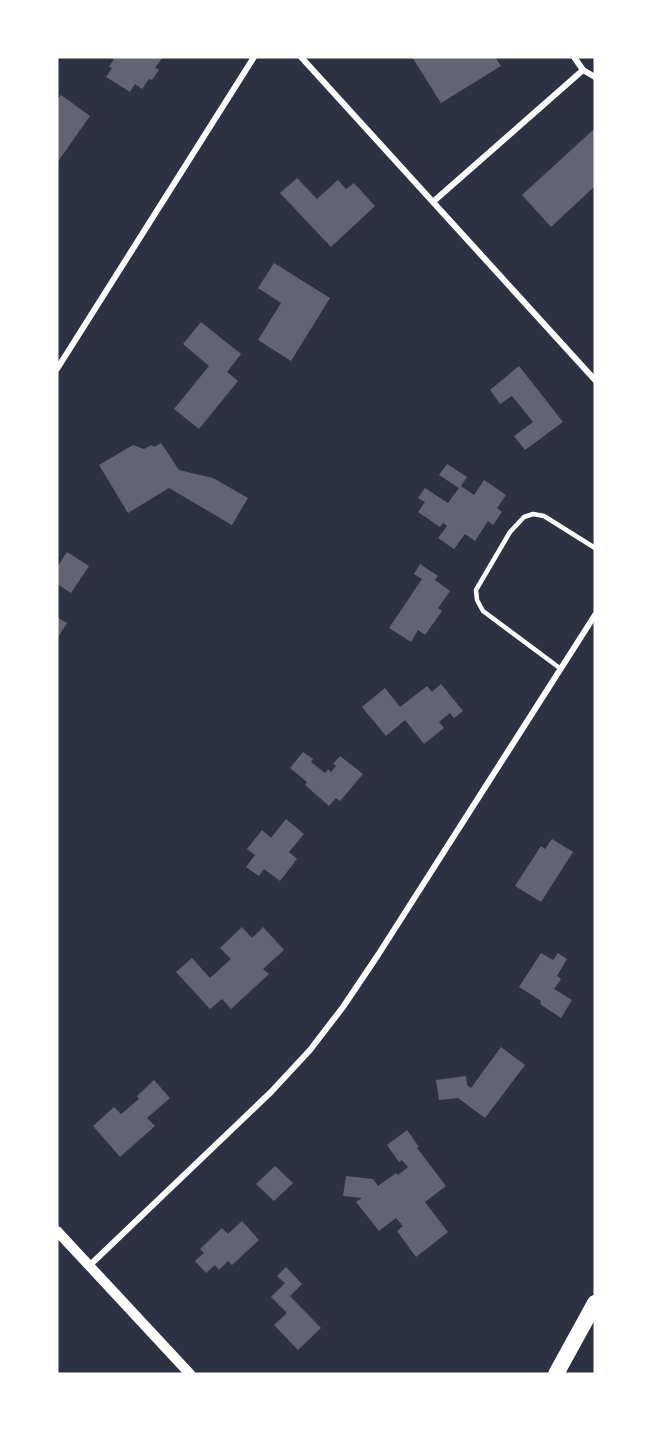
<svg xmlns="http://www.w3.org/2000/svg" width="652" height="1431" font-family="Manrope,sans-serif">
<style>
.building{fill:#626471}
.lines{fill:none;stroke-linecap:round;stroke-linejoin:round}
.service{stroke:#fff;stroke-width:4.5}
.minor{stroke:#fff;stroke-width:6}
.tertiary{stroke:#fff;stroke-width:10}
.trunk{stroke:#fff;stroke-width:16}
</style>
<rect width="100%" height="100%" fill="#2d3142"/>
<g class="building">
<path d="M111,57H163L155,68L159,70L152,80L149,79L142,89L135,84L130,92L106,77L112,68L109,67L114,59Z"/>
<path d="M412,57H495L501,66L441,103Z"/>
<path d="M61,95L90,116L57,163V100Z"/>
<path d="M593,130L595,132V186L551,227L522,195Z"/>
<path d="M297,178L317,199L338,180L346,189L354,183L375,206L331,247L280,193Z"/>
<path d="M274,263L330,298L291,361L258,340L281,303L258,288Z"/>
<path d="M201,322L241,354L227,372L238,381L199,429L174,409L209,366L183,344Z"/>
<path d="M519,366L563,422L525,450L514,436L533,422L512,396L500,404L490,390Z"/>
<path d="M161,443L179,470L213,478L248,498L232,525L169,488L128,513L99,465L133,445L144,449L151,445L154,447Z"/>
<path d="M447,464L467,477L461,486L474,495L484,480L506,495L497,508L502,512L493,525L488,521L475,541L465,534L454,549L438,538L447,526L443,523L440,527L418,512L425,502L418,498L425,488L448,503L459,488L439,475Z"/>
<path d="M67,552L89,566L71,593L57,584V567Z"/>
<path d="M420,564L438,576L435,580L450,591L438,608L442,611L425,635L418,630L411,642L389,628L422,579L414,574Z"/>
<path d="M57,617L67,623L57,639Z"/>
<path d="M441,684L463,711L454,718L450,713L439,722L444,728L424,744L405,720L386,736L362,707L385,688L400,707L427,686L432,692Z"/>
<path d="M303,752L313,759L311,762L325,773L328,769L331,772L336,766L333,764L340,756L363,774L340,801L336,798L329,806L305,785L307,782L290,768Z"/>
<path d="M286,819L304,834L289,852L297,859L280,881L264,869L259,876L246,867L255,855L247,849L262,830L271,838Z"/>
<path d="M552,839L573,852L541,902L515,886L541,846L545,849Z"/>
<path d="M242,927L252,938L263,927L284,950L263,969L269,974L231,1009L222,999L210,1009L176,972L192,958L210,978L231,959L220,948Z"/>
<path d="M541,953L553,960L558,953L567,959L557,976L561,979L554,989L572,1000L561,1018L540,1004L541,1001L519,987Z"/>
<path d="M501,1047L525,1065L485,1118L458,1098L439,1100L436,1080L466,1076L467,1085L471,1088Z"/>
<path d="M154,1080L170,1098L147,1118L155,1126L120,1157L93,1126L114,1107L121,1114L139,1099L137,1096Z"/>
<path d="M407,1130L419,1147L417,1148L446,1186L425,1202L448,1232L416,1257L397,1231L403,1226L396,1218L379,1231L356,1202L362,1198L343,1196L346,1176L373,1179L378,1186L396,1173L398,1175L408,1167L402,1160L399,1162L387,1145Z"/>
<path d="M275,1166L293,1183L274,1201L256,1184Z"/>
<path d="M242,1221L259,1240L232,1265L228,1261L219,1270L215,1265L206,1273L195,1261L204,1253L200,1249L222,1228L228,1234Z"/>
<path d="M286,1267L302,1284L290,1296L321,1328L298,1350L274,1325L287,1313L271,1297L285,1283L277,1276Z"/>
</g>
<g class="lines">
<path class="service" d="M561,669L483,611L477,600L476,590L510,532L524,517L533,514L544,516L595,548"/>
<g class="minor">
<path d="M301,57L595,380"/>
<path d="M574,57L583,70L595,77"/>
<path d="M434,201L583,70"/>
<path d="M57,369L254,57"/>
<path d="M89,1266L271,1092L310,1050L343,1007L378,955L595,615"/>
</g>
<path class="tertiary" d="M57,1231L190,1374"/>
<path class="trunk" d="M556,1374L595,1303"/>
</g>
<rect width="652" height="1431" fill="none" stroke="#ffffff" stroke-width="117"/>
</svg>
